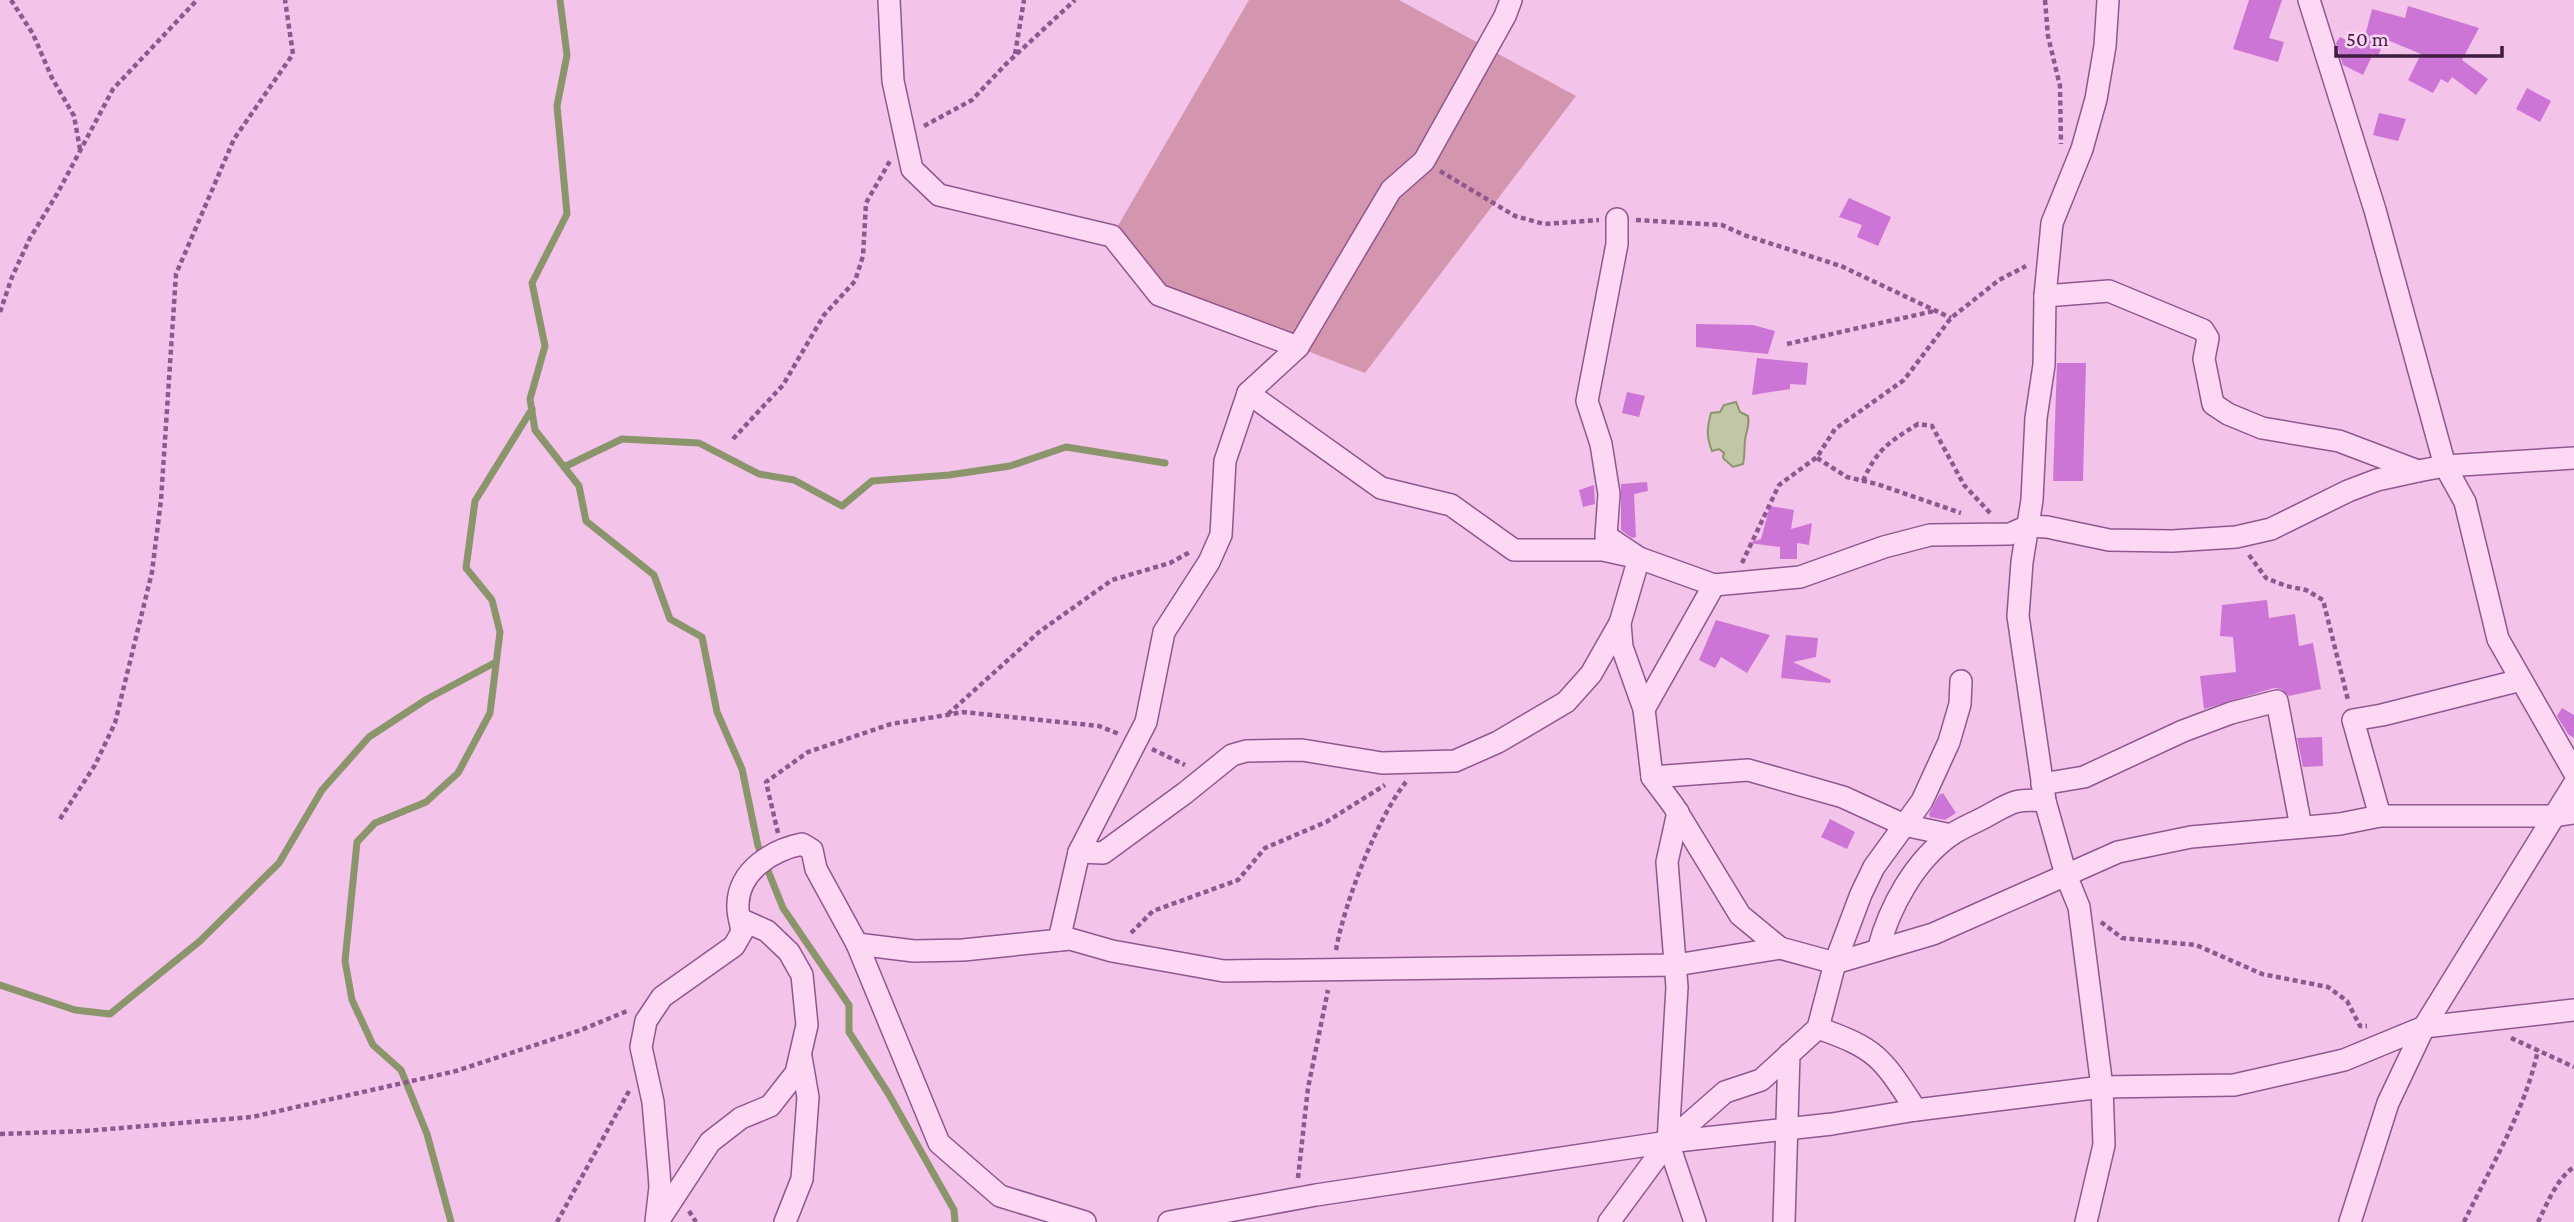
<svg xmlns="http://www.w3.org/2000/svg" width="2574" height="1222" font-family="'Crimson Pro',serif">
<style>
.green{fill:#d396ae}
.water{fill:#c0c6a6;stroke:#8b956b;stroke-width:2}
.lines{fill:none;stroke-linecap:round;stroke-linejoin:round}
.stream{stroke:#8b956b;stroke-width:7}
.building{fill:#cd75d6}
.street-casing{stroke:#90578f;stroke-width:24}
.path{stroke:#90578f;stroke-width:4.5;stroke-dasharray:5 3.5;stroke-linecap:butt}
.street{stroke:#fcd8f5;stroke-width:21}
</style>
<rect width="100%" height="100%" fill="#f3c3ea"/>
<path class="green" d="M1249,0H1399L1576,96L1365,373L1159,295L1112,236Z"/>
<path class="water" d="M1736,402L1740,412L1748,416C1750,428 1746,430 1745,440C1744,449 1745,455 1743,464L1733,467L1723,458L1724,453L1719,449L1712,451C1706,436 1707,428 1711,413L1720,412L1724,405Z"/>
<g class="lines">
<g class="stream">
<path d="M560,0L567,55L557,106L567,214L532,283L545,346L530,399L535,430L579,486L586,521L654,575L670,619L702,637L717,712L742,769L758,846L783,908L849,1005V1032L888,1093L954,1210L955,1222"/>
<path d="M564,467L622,439L699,443L759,474L794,480L842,506L872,481L949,475L1010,466L1066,447L1165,463"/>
<path d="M0,985L75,1010L110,1014L200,941L279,863L322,790L369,737L427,699L496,662"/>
<path d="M451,1222L427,1134L406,1082L401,1070L373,1045L352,1000L345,961L357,842L375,823L426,802L458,773L490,713L500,632L492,600L466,568L475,501L532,409"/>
</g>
</g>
<g class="building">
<path d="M2249,0H2282L2269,38L2284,42L2278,62L2233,49Z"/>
<path d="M2408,6L2479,28L2462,60L2488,79L2476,95L2452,77L2448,83L2441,79L2433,93L2408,80L2421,54L2385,39L2378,56L2367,51L2373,54L2363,75L2343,65L2336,43L2340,37L2362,48L2372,9L2405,18Z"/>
<path d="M2527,88L2551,101L2540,122L2516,109Z"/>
<path d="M2379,113L2406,119L2398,141L2373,135Z"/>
<path d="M1849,198L1891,217L1878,246L1857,237L1862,225L1839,217Z"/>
<path d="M1696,324L1753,325L1775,331L1768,354L1696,347Z"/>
<path d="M1757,358L1808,363L1806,385L1790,384V389L1752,395Z"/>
<path d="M2057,363H2086L2083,481H2053Z"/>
<path d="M1627,392L1645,396L1639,417L1622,413Z"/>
<path d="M1647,482L1648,491L1634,494L1636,537L1632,538L1621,530V484Z"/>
<path d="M1594,485L1595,504L1583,507L1579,490Z"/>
<path d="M1770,506L1794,510L1791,529L1812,523L1809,545L1797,543V559H1780V547L1748,543L1761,539Z"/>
<path d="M2267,600L2269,618L2295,614L2299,646L2313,643L2321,689L2289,696L2281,689L2274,688L2204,709L2200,676L2236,672L2233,637L2220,636L2222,605Z"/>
<path d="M1716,620L1770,635L1747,673L1721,657L1715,668L1699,660Z"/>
<path d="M1786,635L1818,638L1816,657L1793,662L1831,680L1830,683L1781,678Z"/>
<path d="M2562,708L2574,715V738L2568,734L2557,716Z"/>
<path d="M2322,737L2323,766L2303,767L2297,738Z"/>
<path d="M1943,793L1956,813L1945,820L1930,817L1929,814L1939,795Z"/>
<path d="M1830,819L1855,832L1847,849L1821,837Z"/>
</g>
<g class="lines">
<g class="street-casing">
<g id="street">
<path d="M889,0L893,81L912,169L939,195L1112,236L1159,295L1298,347"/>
<path d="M2309,0L2375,210L2445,466L2465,502L2498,639L2574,772"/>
<path d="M1617,219V244L1587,401L1601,444L1609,494L1606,536L1639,558L1620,623L1622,647L1644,709L1652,777L1673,805L1740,915L1780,948"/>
<path d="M2045,296L2109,291L2203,330L2208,338L2204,359L2213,404L2228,414L2262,428L2339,441L2418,471"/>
<path d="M1248,393L1381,488L1451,505L1514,550H1603L1639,558L1714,585L1800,577L1884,547L1930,535L2010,534L2028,526L2047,527L2109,540L2172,541L2236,537L2271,529L2348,491L2377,480L2418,471L2445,466L2574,458"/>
<path d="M1644,709L1714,585"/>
<path d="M1652,777L1748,770L1843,797L1904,825L1951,835"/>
<path d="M2042,784L2084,777L2183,731L2231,713L2277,701L2301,827"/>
<path d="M1678,812L1667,862L1677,987L1668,1142L1695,1222"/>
<path d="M2380,816L2353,720L2382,715L2521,680"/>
<path d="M1079,852L1103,853L1185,793L1232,755L1246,751L1302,750L1382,763L1455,761L1498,742L1566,702L1591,674L1620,623"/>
<path d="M1059,940L1079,852L1146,722L1164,632L1209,562L1221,535L1225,461L1248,393L1298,347L1391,190L1424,161L1505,16L1511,0"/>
<path d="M857,944L939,1143L1000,1196L1085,1222"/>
<path d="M1878,950C1889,908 1914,861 1951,835C1961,828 1974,823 1985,817C2011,803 2014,798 2045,801"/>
<path d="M1818,1028C1878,1049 1882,1058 1916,1110"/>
<path d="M659,1220L710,1142L741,1118L770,1106L796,1073L807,1025L802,975L789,952L767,931L740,919"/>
<path d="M656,1222L660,1187L659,1172L653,1102L641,1047L646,1021L662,997L734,946L742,932C741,923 737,913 738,904C739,870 773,850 802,844L812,850L816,869L857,944L914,951L963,950L1070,939L1112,951L1224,971L1676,965L1780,948L1835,963L1933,934L2118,852L2191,837L2340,824L2380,816H2553L2574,813"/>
<path d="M785,1222L802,1179L808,1097L801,1057"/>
<path d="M1169,1222L1316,1195L1668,1142L1832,1124L1916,1110L2102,1087L2234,1085L2344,1060L2424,1027L2574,1010"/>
<path d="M1609,1222L1668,1142L1725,1092L1761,1080L1818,1028L1835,963L1861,894L1874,867L1922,801L1949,742L1960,704L1961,681"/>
<path d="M1784,1222L1789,1054"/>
<path d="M2086,1222L2104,1145L2102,1087L2079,907L2066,875L2045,801L2018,616L2022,562L2032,500L2036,418L2044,365L2045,296L2052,223L2082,149L2096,99L2105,46L2108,0"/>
<path d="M2350,1222L2388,1103L2424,1027L2574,784"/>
</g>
</g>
<g class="path">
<path d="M11,0L33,34L52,78L74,116L80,149"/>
<path d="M2045,0L2048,36L2060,86L2061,144"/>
<path d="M1015,54L1024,0"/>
<path d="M924,126L972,100L1006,64L1075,0"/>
<path d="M1440,171L1515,216L1544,224L1599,220"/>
<path d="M1636,220L1722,225L1744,235L1841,266L1951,318"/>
<path d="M0,312L12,277L30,238L57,194L113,89L197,0"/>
<path d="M1787,344L1934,311"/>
<path d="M733,439L783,385L824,315L855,281L863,256L866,203L890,161"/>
<path d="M1817,458L1847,477L1877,484L1961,513"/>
<path d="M1863,481C1877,449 1889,442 1918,424L1932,426L1964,485L1990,513"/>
<path d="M2249,555L2266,578L2286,586L2306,590L2323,600L2348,700"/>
<path d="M1742,563L1779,485L1817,457L1835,429L1904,380L1951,318L1999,280L2026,266"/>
<path d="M948,714L1039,632L1112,580L1170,563L1190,552"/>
<path d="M1152,749L1185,765"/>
<path d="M60,819L95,765L115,723L152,572L161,500L176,274L234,139L293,54L285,0"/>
<path d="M778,833L766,782L808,752L891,724L947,715L962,712L1099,726L1119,734"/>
<path d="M2101,922L2122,938L2196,945L2262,974L2328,987L2347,1001L2360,1026H2367"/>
<path d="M1131,933L1153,911L1238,880L1265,848L1326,822L1385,785"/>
<path d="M1336,950C1344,904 1377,818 1406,782"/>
<path d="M2511,1038L2574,1067"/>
<path d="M0,1134L85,1131L252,1117L456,1071L581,1030L627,1011"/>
<path d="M1298,1178L1308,1088L1328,990"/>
<path d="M689,1211L696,1222"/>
<path d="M557,1222L629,1091"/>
<path d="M2464,1222C2491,1166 2525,1111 2538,1050"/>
<path d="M2538,1222C2547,1204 2557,1178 2574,1167"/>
</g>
<use href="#street" class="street"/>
</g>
<path d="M2336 46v10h166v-10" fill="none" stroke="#3e1d3f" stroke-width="3.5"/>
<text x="2346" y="46" font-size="21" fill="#3e1d3f" stroke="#f9d4f2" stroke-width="5" paint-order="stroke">50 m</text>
</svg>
